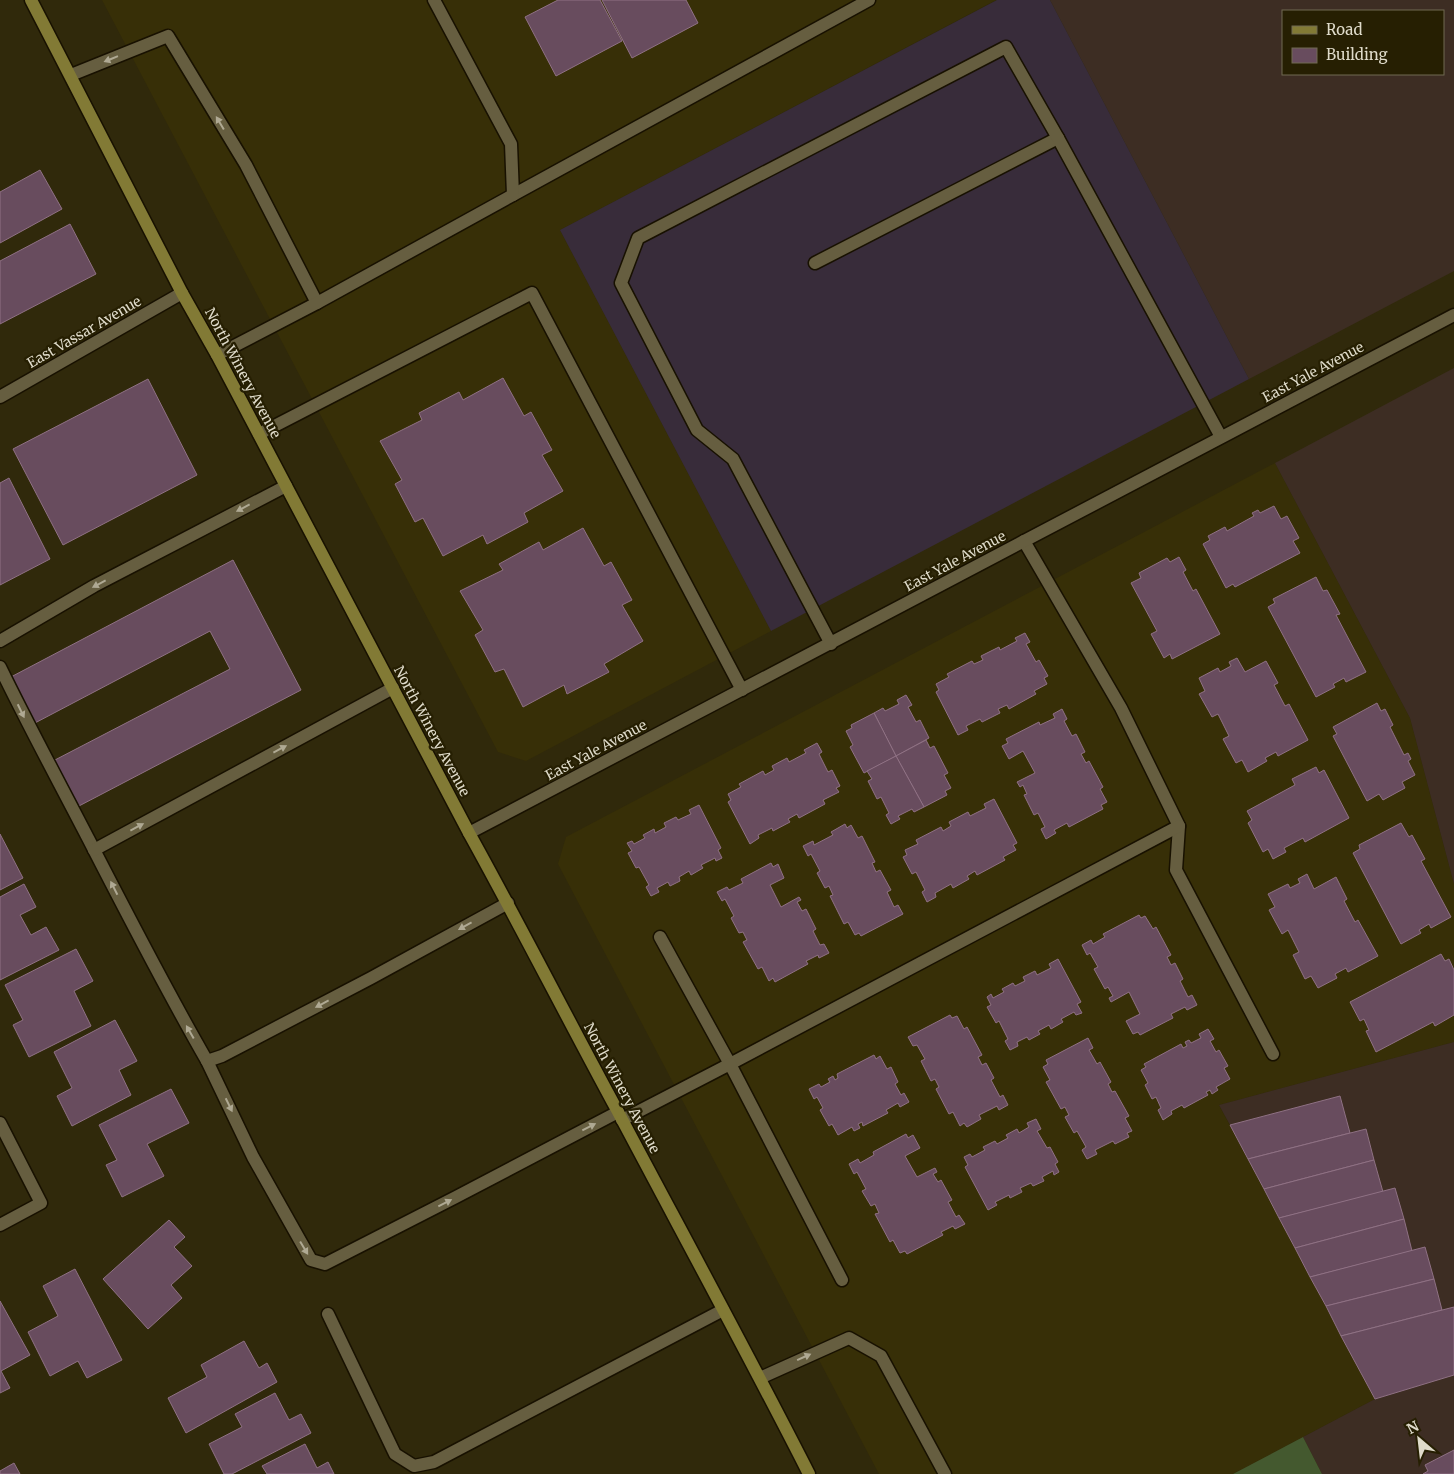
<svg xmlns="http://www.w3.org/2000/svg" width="1454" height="1474" font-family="Merriweather,serif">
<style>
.built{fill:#372f07}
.industrial{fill:#3d2d23;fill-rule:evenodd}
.education{fill:#382c3a}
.green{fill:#44592f}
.building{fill:#684c5e;stroke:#8f7184}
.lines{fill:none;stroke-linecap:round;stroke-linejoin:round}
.lane-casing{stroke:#181100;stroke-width:15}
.street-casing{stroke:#181100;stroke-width:15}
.secondary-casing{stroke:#181100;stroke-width:15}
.lane{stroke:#665e40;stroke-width:12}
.street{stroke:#665e40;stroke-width:12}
.secondary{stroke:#827a35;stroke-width:12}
.oneway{fill:#afa993}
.labels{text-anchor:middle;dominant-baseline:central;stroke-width:4.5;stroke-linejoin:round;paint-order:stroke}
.street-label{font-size:14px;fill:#dfdbca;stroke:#261f02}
</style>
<rect width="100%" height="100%" fill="#30290b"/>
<g class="built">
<path d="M102,0H996L560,230L771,631L526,761L498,752Z"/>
<path d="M1275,463L1410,718L1454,884V1042L1219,1105L1375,1399L1233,1474H879L558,864L566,837Z"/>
</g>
<g class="industrial">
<path d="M1050,0H1454V271L1249,379ZM1283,11H1443V74H1283Z"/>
<path d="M1454,368V884L1410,718L1275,463Z"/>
<path d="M1454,1042V1307L1442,1310L1425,1248L1412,1251L1395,1188L1383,1192L1366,1129L1350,1133L1340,1097L1230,1125L1219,1105Z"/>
<path d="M1454,1375V1474H1322L1303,1437L1375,1399Z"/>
</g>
<path class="education" d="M997,0H1050L1249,379L771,631L560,230Z"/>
<path class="green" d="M1303,1437L1322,1474H1233Z"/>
<g class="building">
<path d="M558,0H600L622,41L556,76L525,17Z"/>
<path d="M602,0H686L698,23L632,58Z"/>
<path d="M40,170L62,209L0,243V192Z"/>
<path d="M70,224L96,274L0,324V261Z"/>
<path d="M503,378L524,416L531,412L552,450L542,455L563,491L524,513L528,522L487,544L483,535L443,556L423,518L415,522L395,484L402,480L380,441L422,420L419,413L459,392L463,400Z"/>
<path d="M148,379L197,475L63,545L13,449Z"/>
<path d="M9,478L50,559L0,585V483Z"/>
<path d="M1274,506L1281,519L1287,516L1299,538L1293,541L1300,553L1235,587L1233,584L1226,588L1203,544L1210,540L1208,536L1225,527L1227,531L1254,516L1252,513L1258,510L1260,513Z"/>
<path d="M583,528L604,566L611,562L632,600L622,605L643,641L604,664L609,672L567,694L564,685L523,707L504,669L495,672L475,635L483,630L460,591L503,570L499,564L539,542L543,550Z"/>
<path d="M1179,557L1186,570L1183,572L1193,591L1196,589L1220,634L1172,659L1170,654L1164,658L1151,634L1157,631L1131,583L1141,578L1139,573L1167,558L1170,562Z"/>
<path d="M233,560L301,690L77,807L53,761L230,669L210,631L33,724L9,678Z"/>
<path d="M1316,577L1323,591L1327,590L1340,614L1336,615L1366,672L1346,682L1344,678L1333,684L1335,687L1316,697L1268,607L1275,603L1273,599Z"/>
<path d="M1025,633L1030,642L1026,644L1036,662L1039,660L1048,676L1044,678L1047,684L1034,691L1036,694L1009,709L1007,705L998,709L1000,713L982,722L980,719L966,726L968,730L958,735L936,692L939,690L936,684L949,677L947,674L972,661L974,664L983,660L981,656L999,647L1000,650L1017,641L1015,638Z"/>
<path d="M1237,658L1245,672L1266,661L1278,683L1274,685L1285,706L1289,704L1308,740L1278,756L1276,752L1265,758L1267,761L1248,772L1242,760L1236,763L1223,739L1229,736L1218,714L1212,717L1199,694L1205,691L1199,678L1218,668L1220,672L1231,666L1229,662Z"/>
<path d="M906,695L912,705L908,707L916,722L920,720L929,738L896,756L874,713L883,708L885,711L899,704L897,700Z"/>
<path d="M1377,703L1381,711L1385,709L1393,725L1390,727L1404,755L1408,753L1411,759L1408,761L1415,775L1402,782L1405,788L1383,800L1379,794L1367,801L1333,736L1337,734L1333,727Z"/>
<path d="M1062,709L1067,719L1064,721L1072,736L1076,734L1085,752L1081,754L1086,763L1089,761L1103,787L1100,789L1107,802L1101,805L1103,809L1069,827L1067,823L1054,830L1056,833L1046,839L1041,829L1045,827L1038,813L1034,815L1024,795L1027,794L1023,785L1020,787L1017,782L1035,773L1023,751L1009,759L1002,746L1008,743L1006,739L1039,722L1040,725L1055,718L1053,714Z"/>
<path d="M874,713L896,756L864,773L850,747L853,745L846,731L852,728L851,725Z"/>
<path d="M926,740L930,748L934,746L948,773L944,775L951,788L945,791L947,795L924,807L896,756Z"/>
<path d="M817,743L822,752L819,754L828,772L832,770L840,786L836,788L839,792L823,800L825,804L799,818L797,814L788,819L790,822L773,831L772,828L758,835L759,838L750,844L728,802L731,800L728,794L741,787L739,784L763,771L765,775L774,770L772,766L787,758L789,762L806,753L804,750Z"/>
<path d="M896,756L924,807L914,812L912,809L898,816L900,819L891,824L886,815L889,813L881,797L877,799L868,781L872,779L867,771Z"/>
<path d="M1316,767L1319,773L1324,770L1349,818L1305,842L1303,838L1284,848L1286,852L1273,859L1268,849L1263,852L1248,823L1252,820L1247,811L1295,785L1292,779Z"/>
<path d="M994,799L1017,843L1013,845L1016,850L1003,857L1005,860L977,875L975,871L967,876L969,879L953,888L951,884L935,893L936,897L927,902L922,892L925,890L916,872L912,874L903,857L907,855L905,850L918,844L916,840L941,827L943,831L951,826L949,822L968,812L970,816L986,808L984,804Z"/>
<path d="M699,805L721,848L718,850L722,858L716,861L715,858L701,865L703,868L691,875L689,871L679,877L680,881L670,886L668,882L657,888L659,892L651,896L646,887L649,885L639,867L636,868L628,853L632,851L627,843L632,841L634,844L645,838L643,835L654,829L655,833L666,827L664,823L676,817L678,820L691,814L689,810Z"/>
<path d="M1401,823L1409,837L1412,835L1425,859L1421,861L1451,917L1431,928L1429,924L1419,930L1421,933L1401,944L1353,853L1360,849L1359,845Z"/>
<path d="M845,824L847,828L851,825L858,838L862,836L875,862L872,863L876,872L880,870L891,890L887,892L894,907L898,905L903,914L861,936L859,933L855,935L848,922L844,924L830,896L833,895L829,886L825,888L817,873L820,871L811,854L808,856L803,846L813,841L814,845L833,835L831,832Z"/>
<path d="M0,834L23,878L0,890Z"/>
<path d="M771,863L773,867L778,864L784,878L770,885L781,907L799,897L801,900L797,902L802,911L806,909L816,929L813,931L820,945L824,944L829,953L819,958L818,955L806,961L808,964L775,982L773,978L769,981L762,967L758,969L743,942L747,940L743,932L739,933L731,918L734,916L725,899L722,901L717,892L727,887L729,890L743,883L741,879Z"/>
<path d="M1307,874L1314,889L1336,877L1347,899L1344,901L1355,922L1358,920L1378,956L1348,972L1346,968L1335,974L1337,978L1318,988L1311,976L1305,979L1293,955L1299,952L1288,930L1282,934L1269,910L1275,907L1268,894L1288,884L1290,888L1300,883L1298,879Z"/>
<path d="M24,884L36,907L20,915L31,935L46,927L59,950L0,980V897Z"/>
<path d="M1139,915L1141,918L1145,916L1153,929L1156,927L1171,955L1167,957L1171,965L1175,963L1183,979L1180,981L1188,997L1192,995L1197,1005L1187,1010L1185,1007L1171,1014L1173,1018L1140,1035L1138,1032L1133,1034L1126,1021L1140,1014L1129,992L1111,1002L1109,998L1113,996L1108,987L1105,989L1094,969L1098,967L1090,953L1087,955L1082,945L1091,940L1093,944L1105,937L1103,934Z"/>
<path d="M76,949L93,981L74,991L91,1026L29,1057L13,1025L23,1020L5,985Z"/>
<path d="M1441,954L1445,961L1449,959L1454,970V1015L1435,1026L1433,1022L1376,1052L1366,1031L1369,1030L1364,1019L1360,1021L1350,1002Z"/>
<path d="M1058,959L1081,1002L1077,1004L1082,1013L1076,1015L1074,1012L1061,1019L1063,1022L1051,1029L1049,1025L1038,1031L1040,1034L1029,1040L1027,1037L1017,1042L1018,1046L1010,1050L1005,1041L1008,1039L999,1021L996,1023L987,1007L991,1005L987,997L991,994L993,998L1004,992L1002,989L1013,983L1015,986L1025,981L1023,977L1035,971L1037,975L1051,968L1049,964Z"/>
<path d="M950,1015L952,1018L957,1016L964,1029L967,1027L982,1055L978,1057L982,1065L986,1063L994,1078L991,1080L1000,1097L1003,1095L1008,1105L999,1110L997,1106L979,1115L981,1119L967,1127L964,1123L960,1126L953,1112L949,1114L936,1089L939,1087L935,1079L931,1081L921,1061L925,1059L917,1045L913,1046L908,1037Z"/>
<path d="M115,1020L137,1061L119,1070L131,1095L72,1126L57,1096L72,1088L54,1052Z"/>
<path d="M1208,1029L1214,1039L1210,1041L1216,1052L1219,1050L1228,1066L1224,1068L1230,1079L1216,1087L1218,1090L1212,1094L1210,1090L1206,1092L1208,1095L1184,1108L1182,1105L1171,1111L1172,1114L1163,1120L1158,1110L1161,1108L1156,1097L1152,1099L1145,1085L1148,1083L1141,1070L1146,1067L1144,1064L1181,1044L1183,1048L1187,1046L1185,1042L1189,1040L1191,1043L1201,1038L1199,1034Z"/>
<path d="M1088,1038L1093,1048L1089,1050L1097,1064L1100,1062L1111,1082L1108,1084L1112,1092L1115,1091L1129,1116L1125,1118L1132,1131L1127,1133L1129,1137L1115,1144L1113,1141L1095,1150L1097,1154L1087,1159L1082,1150L1086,1147L1077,1131L1074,1133L1065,1117L1069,1115L1065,1107L1061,1109L1046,1082L1050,1080L1043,1067L1048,1064L1046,1060Z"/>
<path d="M874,1055L876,1059L880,1056L887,1069L891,1067L898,1082L895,1084L901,1095L904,1093L909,1102L900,1107L898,1103L886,1110L888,1113L863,1126L862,1122L858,1124L860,1128L854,1131L852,1127L838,1135L832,1124L829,1126L820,1110L823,1108L817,1097L814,1099L809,1089L819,1084L821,1087L830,1082L828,1079L833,1076L835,1080L838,1078L837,1074Z"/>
<path d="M171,1089L189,1123L147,1144L164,1176L122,1197L106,1165L117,1160L99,1125Z"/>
<path d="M1340,1096L1350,1133L1248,1159L1230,1125Z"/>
<path d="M1036,1119L1041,1129L1037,1131L1047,1148L1050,1147L1058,1162L1055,1164L1059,1172L1054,1175L1053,1171L1042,1177L1044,1181L1033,1186L1031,1183L1020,1188L1022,1192L1010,1198L1009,1195L995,1202L997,1205L988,1210L965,1167L968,1165L964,1157L970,1154L972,1157L985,1150L983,1147L995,1141L997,1144L1008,1138L1006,1135L1017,1129L1019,1133L1029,1127L1027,1123Z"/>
<path d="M1366,1129L1374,1160L1264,1189L1248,1159Z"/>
<path d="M906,1134L908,1138L913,1135L920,1148L905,1156L917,1177L935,1168L937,1172L933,1174L938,1182L941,1180L952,1200L948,1202L956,1217L959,1215L965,1224L955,1229L953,1226L941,1232L943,1235L907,1254L905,1251L900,1253L893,1240L890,1242L875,1214L879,1213L875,1204L871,1206L862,1191L866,1189L857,1172L854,1174L849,1164L858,1159L860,1163L874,1155L873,1152Z"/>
<path d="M1374,1160L1383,1192L1279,1218L1264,1189Z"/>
<path d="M1395,1188L1404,1219L1295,1248L1279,1218Z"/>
<path d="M1404,1219L1412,1251L1310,1277L1295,1248Z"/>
<path d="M169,1220L185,1237L174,1247L192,1266L171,1285L182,1298L148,1329L103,1279Z"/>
<path d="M1425,1247L1434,1279L1326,1306L1310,1277Z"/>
<path d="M75,1269L122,1360L87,1378L78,1361L50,1376L28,1332L58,1316L43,1286Z"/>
<path d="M1434,1279L1442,1310L1341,1336L1326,1306Z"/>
<path d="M0,1301L30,1355L1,1371L10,1388L0,1393Z"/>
<path d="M1454,1307V1375L1375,1399L1341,1336Z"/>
<path d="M244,1341L259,1368L267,1363L277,1382L186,1433L168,1398L207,1377L201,1365Z"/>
<path d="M275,1393L289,1420L301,1414L311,1433L232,1474H224L209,1444L242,1427L235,1414Z"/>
<path d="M305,1444L317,1468L328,1462L334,1474H267L262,1466Z"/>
<path d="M1454,1450V1474H1423L1428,1471L1425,1465Z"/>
<path d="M14,1463L20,1474H0V1471Z"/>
</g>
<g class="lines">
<g class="lane-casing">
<g id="lane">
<path d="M71,75L168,36L246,165L317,303"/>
<path d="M513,195L869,0"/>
<path d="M815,263L1058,138"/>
<path d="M217,355L317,303L513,195L511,144L434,0"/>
<path d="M259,434L532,293L742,690"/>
<path d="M1024,541L1121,708L1179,826L1176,870L1273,1054"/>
<path d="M0,641L94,586L286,486"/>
<path d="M831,644L733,459L697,430L621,283L638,238L1006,47L1058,138L1221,437"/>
<path d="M0,667C28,725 59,782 89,840C127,914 165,988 207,1061L222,1056L371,978L508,903"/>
<path d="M94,850L393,688"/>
<path d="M660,937L730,1064L1179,826"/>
<path d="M207,1061L253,1157L311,1260L325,1264L456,1197L618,1112"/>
<path d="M622,1120L730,1064L842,1280"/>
<path d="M328,1314L395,1454L414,1466L434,1462L723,1310"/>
<path d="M760,1378L849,1338L881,1356L945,1474"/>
</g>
</g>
<g class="street-casing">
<g id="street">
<path d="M0,397L182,293"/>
<path d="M469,833L1454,315"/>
<path d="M0,1123L41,1203L0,1225"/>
</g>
</g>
<g class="secondary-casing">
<path id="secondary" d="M31,0L182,293L217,355L469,833C520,925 567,1018 617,1110C681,1231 747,1352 809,1474"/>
</g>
<use href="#lane" class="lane"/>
<use href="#street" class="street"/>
<use href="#secondary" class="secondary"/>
</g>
<defs><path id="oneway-solid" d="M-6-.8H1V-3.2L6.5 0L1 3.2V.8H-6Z" transform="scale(1.25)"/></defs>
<g class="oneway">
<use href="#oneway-solid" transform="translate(111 59) rotate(158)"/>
<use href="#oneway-solid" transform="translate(220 123) rotate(-121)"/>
<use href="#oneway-solid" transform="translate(243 508) rotate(152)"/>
<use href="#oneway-solid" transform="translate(99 584) rotate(152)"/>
<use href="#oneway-solid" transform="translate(21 711) rotate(64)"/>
<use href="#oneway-solid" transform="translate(280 749) rotate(-28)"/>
<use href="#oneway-solid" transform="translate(137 827) rotate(-28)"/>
<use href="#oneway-solid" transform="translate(114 888) rotate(-117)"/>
<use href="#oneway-solid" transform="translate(465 926) rotate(151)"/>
<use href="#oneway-solid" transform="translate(322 1004) rotate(152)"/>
<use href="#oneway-solid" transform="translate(190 1032) rotate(-120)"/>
<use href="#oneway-solid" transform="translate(229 1105) rotate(64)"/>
<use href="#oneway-solid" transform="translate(589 1127) rotate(-27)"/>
<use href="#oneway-solid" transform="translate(445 1203) rotate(-27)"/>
<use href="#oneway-solid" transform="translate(304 1248) rotate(59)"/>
<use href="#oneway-solid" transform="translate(804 1357) rotate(-24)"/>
</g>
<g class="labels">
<g class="street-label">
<text transform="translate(84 332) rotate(-30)">East Vassar Avenue</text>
<text transform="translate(1313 372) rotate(-28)">East Yale Avenue</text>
<text transform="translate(243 373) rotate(62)">North Winery Avenue</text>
<text transform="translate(955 561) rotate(-28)">East Yale Avenue</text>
<text transform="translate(432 731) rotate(62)">North Winery Avenue</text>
<text transform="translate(596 750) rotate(-28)">East Yale Avenue</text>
<text transform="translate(622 1088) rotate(62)">North Winery Avenue</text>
</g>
</g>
<rect x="1282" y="10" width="162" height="65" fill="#261f02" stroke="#706a52"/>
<rect x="1292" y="26" width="25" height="8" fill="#827a35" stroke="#706a52"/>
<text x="1326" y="35" font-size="15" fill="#dfdbca">Road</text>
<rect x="1292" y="48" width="25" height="15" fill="#684c5e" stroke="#706a52"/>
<text x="1326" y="60" font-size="15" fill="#dfdbca">Building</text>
<g transform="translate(1419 1439) rotate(332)" stroke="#261f02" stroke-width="4" paint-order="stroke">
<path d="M0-4L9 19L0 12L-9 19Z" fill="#dfdbca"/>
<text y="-8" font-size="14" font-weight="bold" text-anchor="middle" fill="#dfdbca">N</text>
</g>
</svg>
